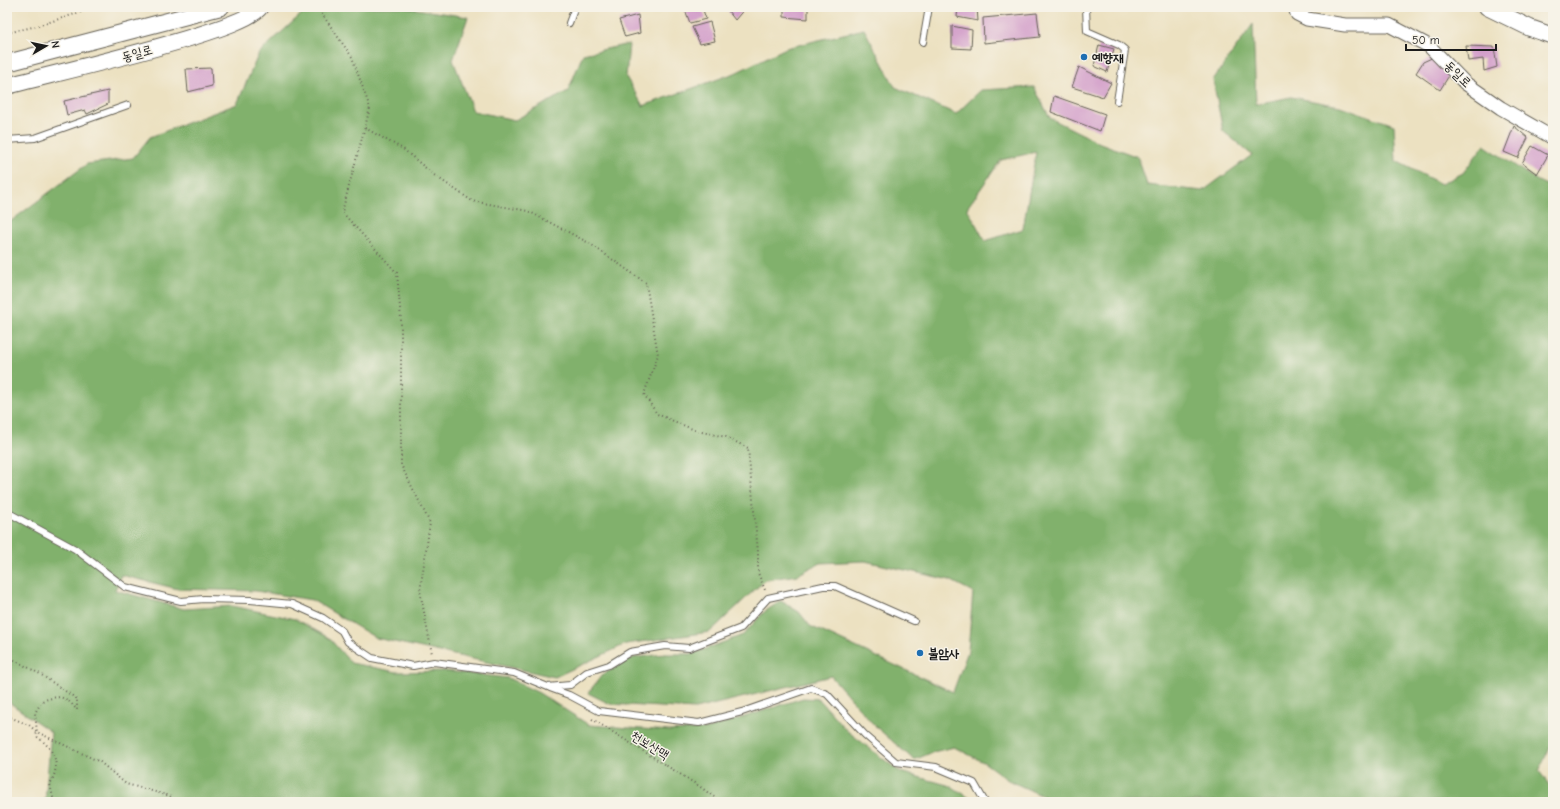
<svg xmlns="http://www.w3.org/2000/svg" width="1560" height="809" font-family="'Comic Neue','Poor Story',sans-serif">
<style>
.forest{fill:#81b16c;stroke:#4e6644;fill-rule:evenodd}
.building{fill:#d29cc9}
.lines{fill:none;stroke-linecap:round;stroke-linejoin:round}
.service-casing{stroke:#656156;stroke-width:8}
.minor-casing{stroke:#656156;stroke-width:15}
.tertiary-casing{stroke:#656156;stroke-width:18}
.path{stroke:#656156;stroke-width:2;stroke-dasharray:1 3;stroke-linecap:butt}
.service{stroke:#fff;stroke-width:6}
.minor{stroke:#fff;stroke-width:13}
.tertiary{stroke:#fff;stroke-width:16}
.poi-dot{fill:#1f6fb2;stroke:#f7f3e8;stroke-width:1.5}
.labels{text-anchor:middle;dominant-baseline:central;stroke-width:3;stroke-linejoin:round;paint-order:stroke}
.street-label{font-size:13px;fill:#1c1c1c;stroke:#f7f3e8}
.poi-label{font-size:13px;font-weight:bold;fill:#1c1c1c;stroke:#f7f3e8;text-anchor:start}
</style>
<rect width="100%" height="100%" fill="#f7f3e8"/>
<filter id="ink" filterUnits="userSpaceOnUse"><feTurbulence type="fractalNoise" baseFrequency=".025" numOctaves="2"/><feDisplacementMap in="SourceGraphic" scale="8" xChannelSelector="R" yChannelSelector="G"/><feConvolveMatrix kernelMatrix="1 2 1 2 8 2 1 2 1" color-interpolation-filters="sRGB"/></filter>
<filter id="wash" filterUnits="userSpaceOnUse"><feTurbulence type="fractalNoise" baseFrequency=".012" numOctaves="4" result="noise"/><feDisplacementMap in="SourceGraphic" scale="16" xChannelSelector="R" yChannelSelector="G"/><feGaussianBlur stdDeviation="0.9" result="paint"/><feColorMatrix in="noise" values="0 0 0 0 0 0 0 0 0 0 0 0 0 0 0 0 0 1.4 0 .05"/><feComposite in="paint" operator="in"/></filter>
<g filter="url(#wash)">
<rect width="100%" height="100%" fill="#ece1c1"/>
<path class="forest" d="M309,7H403L468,17L453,60L473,111L515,120L568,91L583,54L629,44L626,77L643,106L735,73L786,48L864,29L895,87L956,114L981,90L1034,87L1050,118L1100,143L1138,157L1147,185L1203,191L1252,155L1223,131L1213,80L1253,24L1256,104L1291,97L1340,106L1394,125L1396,161L1441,184L1463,173L1484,145L1538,181L1553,188V740L1539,771L1553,790V802H1049L1045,797L1008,780L985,763L954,747L933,752L914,760L875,726L831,676L695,709L610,704L588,693L602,675L632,658L664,654H692L743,635L764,612L781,601L799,612L810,626L953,692L968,651L973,592L950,580L865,561L820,563L797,575L765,580L710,632L626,644L555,677L376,638L312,600L256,591L178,589L121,575L115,590L184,609L232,606L295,619L329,638L351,663L397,672L445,671L508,678L539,693L589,725L669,731L707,729L803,698L819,699L846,730L900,772L951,786L976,802H45L51,732L7,701V224L87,164L133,158L150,137L237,104L259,53ZM1036,152L1023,229L985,241L967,208L1001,160Z"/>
<g id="blocks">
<g class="building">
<path d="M684,7H702L706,19L690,23Z"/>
<path d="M725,7H746L735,20Z"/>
<path d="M784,7H808V19L784,17Z"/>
<path d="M958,7H977L978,21L957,17Z"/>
<path d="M1037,13L1040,37L984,43L983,18Z"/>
<path d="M638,15L640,33L625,37L619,20Z"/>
<path d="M710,22L715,41L700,44L692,27Z"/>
<path d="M952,26L972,30L971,49L952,48Z"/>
<path d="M1099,45L1114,49L1107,72L1094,66Z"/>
<path d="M1466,46L1494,47L1497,67L1484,71L1483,59L1468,61Z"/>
<path d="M1436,56L1450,74L1440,90L1416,73L1423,62Z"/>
<path d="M1079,67L1111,83L1103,97L1072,87Z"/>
<path d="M211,68L212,86L188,92L186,69Z"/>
<path d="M108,91V104L87,114L85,110L67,115L64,101Z"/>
<path d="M1054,96L1105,114L1100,131L1051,112Z"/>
<path d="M1514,126L1528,138L1518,158L1504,152Z"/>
<path d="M1532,146L1548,155L1537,174L1522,163Z"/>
</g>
</g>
</g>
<g filter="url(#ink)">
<use href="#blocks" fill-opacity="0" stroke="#656156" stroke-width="1"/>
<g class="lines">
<g class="service-casing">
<g id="service">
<path d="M1086,7L1087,31L1119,45L1125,50L1117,101"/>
<path d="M569,23L575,7"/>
<path d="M923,42L929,7"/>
<path d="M7,140L35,138L128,105"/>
<path d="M7,512L75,549L125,587L181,601L204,599L250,600L292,604L323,618L342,631L348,642L372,658L413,666L434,662L514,673L548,687L570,685L587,672L609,665L630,652L665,646L689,648L741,628L768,598L823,586H835L914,621"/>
<path d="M550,688L569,695L599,711L699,723L742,712L811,688L827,694L865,735L896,762L936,767L974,783L985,802"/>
</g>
</g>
<g class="minor-casing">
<path id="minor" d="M1295,7L1297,14L1307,19L1345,25H1389L1429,46L1465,83L1501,108L1553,138"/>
</g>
<g class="tertiary-casing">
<g id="tertiary">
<path d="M1487,7L1530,28L1553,36"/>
<path d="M7,63L221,7"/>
<path d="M7,86C46,75 246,31 260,7"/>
</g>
</g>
<g class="path">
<path d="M317,7L352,57L370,108L342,212L397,273L401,319V465L430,523L420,591L432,654"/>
<path d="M7,33L37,26L97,7"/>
<path d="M365,128L403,149L434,175L472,201L528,211L589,243L646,283L658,355L644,394L657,414L697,431L726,437L748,448L758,552V573L765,590"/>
<path d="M7,656L40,674L77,699V710C65,695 59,695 42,701L35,713L37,732L36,736C54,749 62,763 50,784L54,802"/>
<path d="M7,716L29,725L37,732L100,762L126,784L170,796L175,802"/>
<path d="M592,719L699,786L721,802"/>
</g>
<use href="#service" class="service"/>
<use href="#minor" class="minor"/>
<use href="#tertiary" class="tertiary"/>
</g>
</g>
<g class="poi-dot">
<circle cx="1084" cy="57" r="4"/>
<circle cx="920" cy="653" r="4"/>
</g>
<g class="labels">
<g class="street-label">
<text transform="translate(137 53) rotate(-16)">동일로</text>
<text transform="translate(1458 74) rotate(44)">동일로</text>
<text transform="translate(650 745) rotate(32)">천보산맥</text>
</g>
<g class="poi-label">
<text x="1092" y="57">예향재</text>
<text x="928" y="653">불암사</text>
</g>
</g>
<rect width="1560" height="809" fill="none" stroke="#f7f3e8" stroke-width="24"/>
<g transform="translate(46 46) rotate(81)" stroke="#f7f3e8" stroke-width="3" paint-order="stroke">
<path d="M0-3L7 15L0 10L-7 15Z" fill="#1c1c1c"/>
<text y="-6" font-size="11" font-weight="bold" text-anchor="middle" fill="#1c1c1c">N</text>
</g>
<path d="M1406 44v6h90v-6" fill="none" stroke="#1c1c1c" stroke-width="2"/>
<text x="1412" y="44" font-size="12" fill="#1c1c1c" stroke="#f7f3e8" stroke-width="3" paint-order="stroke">50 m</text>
</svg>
